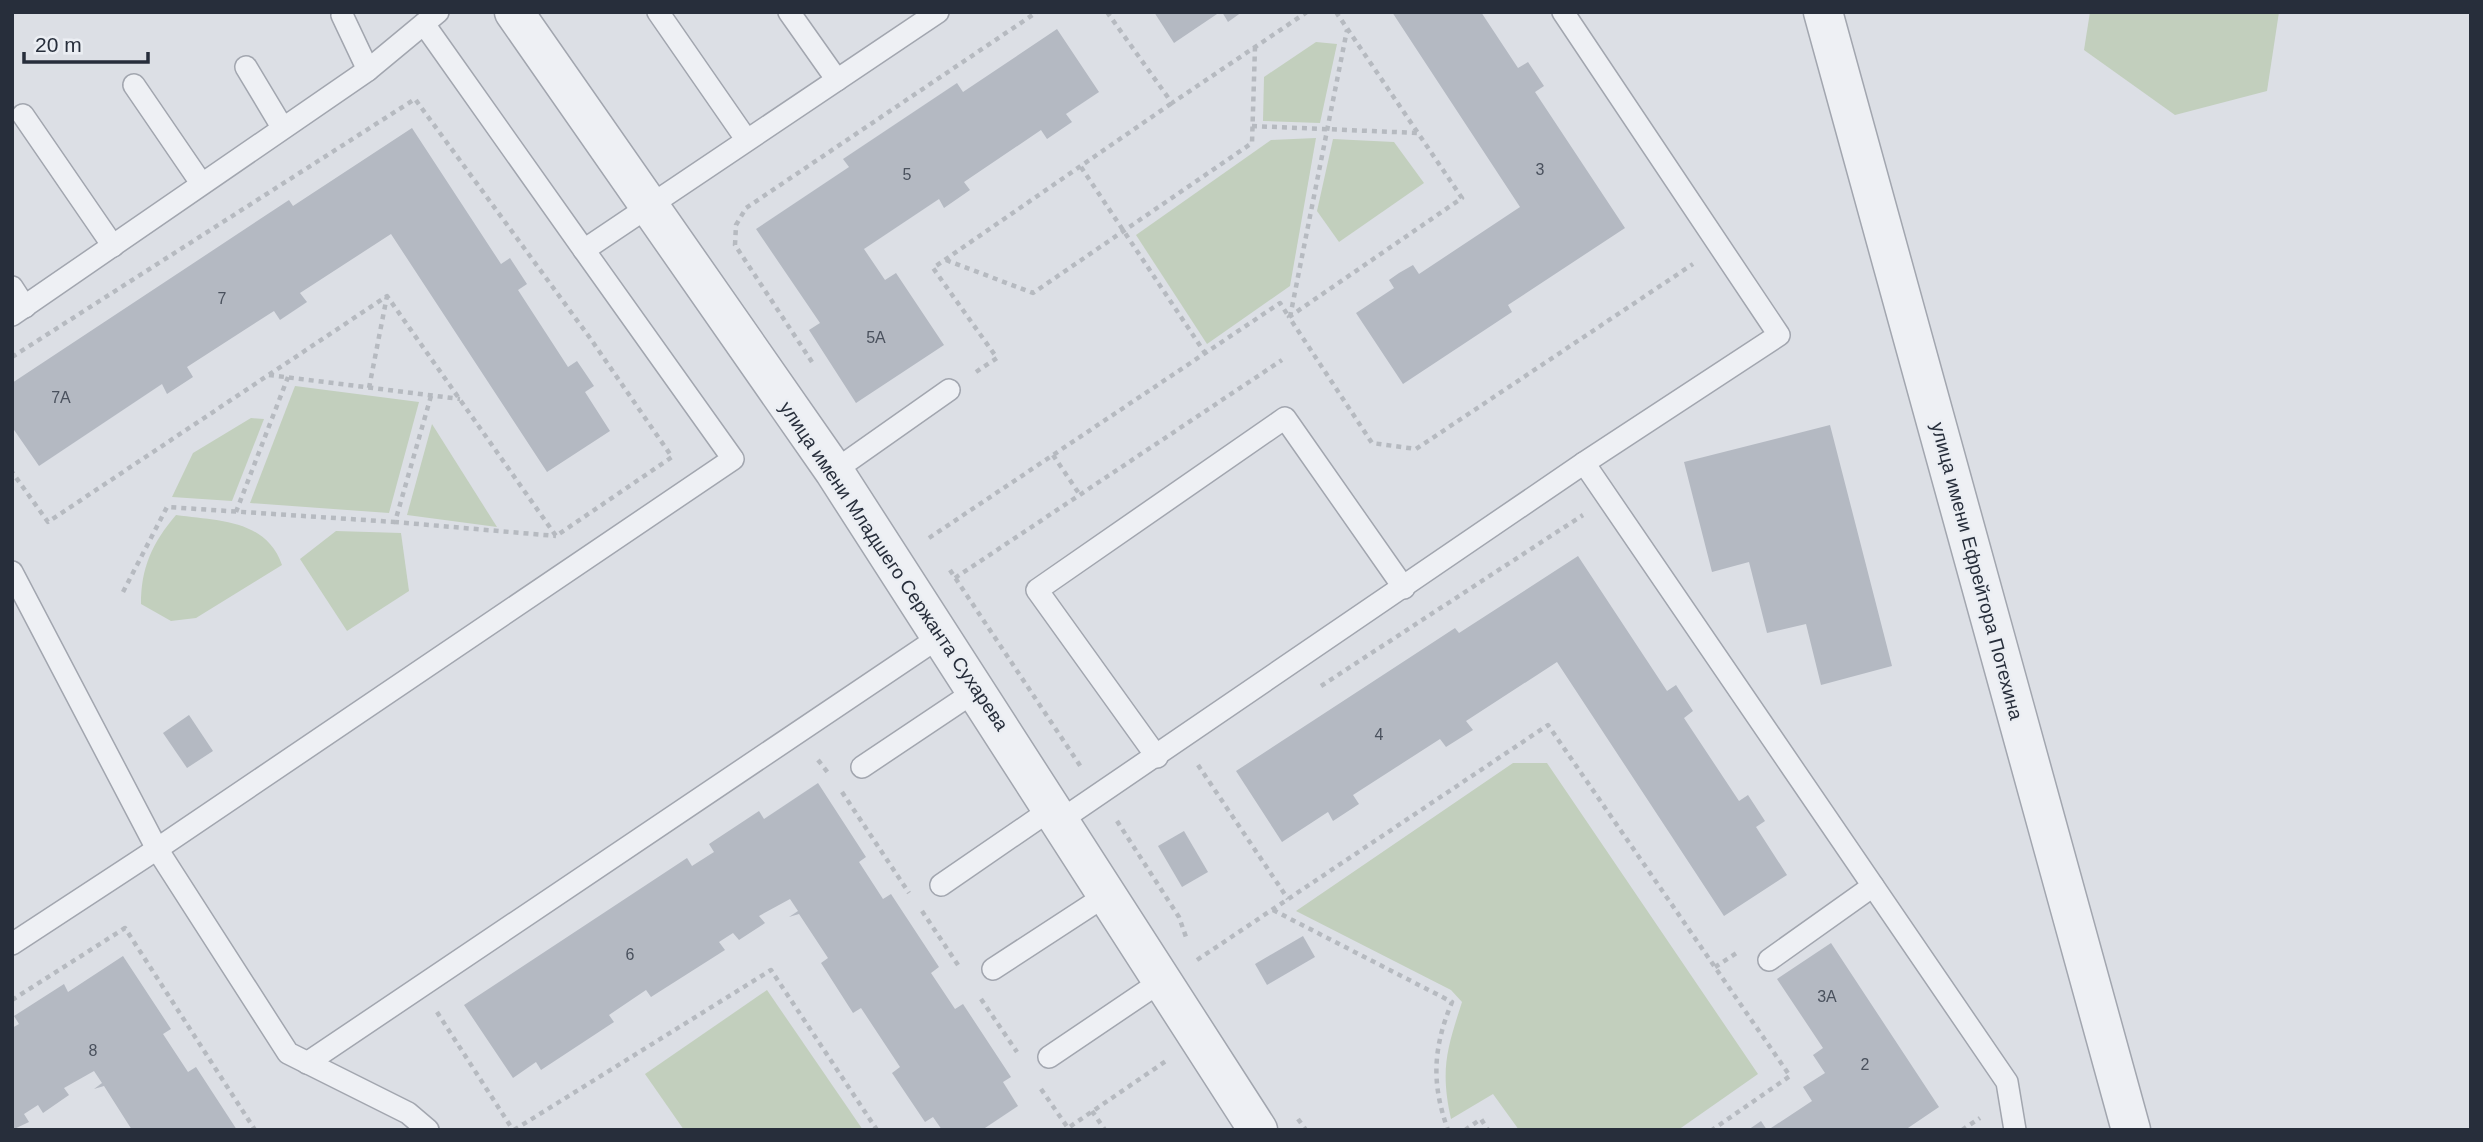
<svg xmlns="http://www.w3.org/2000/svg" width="2483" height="1142" font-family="Helvetica,sans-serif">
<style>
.green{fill:#c2cfbd}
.building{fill:#b4b9c2}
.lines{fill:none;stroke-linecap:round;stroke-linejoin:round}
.service-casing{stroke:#a2a6af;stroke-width:24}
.minor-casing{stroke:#a2a6af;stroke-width:41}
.path{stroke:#b6bac0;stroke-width:4.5;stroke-dasharray:5 5;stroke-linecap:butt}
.service{stroke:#eef0f4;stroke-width:21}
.minor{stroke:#eef0f4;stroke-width:38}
.labels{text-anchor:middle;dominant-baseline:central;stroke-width:5;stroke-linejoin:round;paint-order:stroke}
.number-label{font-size:16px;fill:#4a515d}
.street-label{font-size:19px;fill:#272e3b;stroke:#ebeef3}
</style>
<rect width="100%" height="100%" fill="#dcdfe5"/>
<g class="green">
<path d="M2090,12H2279L2267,91L2175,115L2084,50Z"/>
<path d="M1316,42L1337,44L1320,123L1263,121L1264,77Z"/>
<path d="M1316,138L1290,286L1207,344L1136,235L1271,140Z"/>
<path d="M1333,139L1394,142L1424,183L1339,242L1317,211Z"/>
<path d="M295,386L419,402L389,513L250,503Z"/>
<path d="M251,418L264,419L232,501L172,497L193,453Z"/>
<path d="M432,424L497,527L407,515Z"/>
<path d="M176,515C218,521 266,519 282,565L196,618L171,621L141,604C141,568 152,543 176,515Z"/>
<path d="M336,531L401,533L409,591L347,631L300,559Z"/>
<path d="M1513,763H1547L1758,1074L1678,1130H1519L1493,1094L1451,1119C1440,1069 1447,1049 1462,1002L1451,990L1296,911Z"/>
<path d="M767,990L863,1130H684L645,1074Z"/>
</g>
<g class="building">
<path d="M1154,12H1220L1174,43Z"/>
<path d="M1222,12H1242L1228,22Z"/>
<path d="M1392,12H1481L1518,68L1528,62L1544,86L1535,92L1625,228L1508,305L1512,312L1403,384L1356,313L1394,288L1389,280L1399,273L1413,265L1419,274L1520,207Z"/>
<path d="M1057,29L1099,92L1066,114L1072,122L1047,139L1041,130L964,182L970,190L944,208L939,199L864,249L885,280L896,273L944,345L856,403L809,330L820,323L756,229L849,167L843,159L957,83L963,92Z"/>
<path d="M412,128L501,264L510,258L527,284L518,290L568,367L577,361L594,386L585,392L610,431L547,472L391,234L300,293L307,302L280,320L274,311L187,367L193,377L167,394L162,384L39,466L12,427V383L289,200L293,206Z"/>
<path d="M1830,425L1892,666L1821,685L1806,624L1767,633L1749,562L1712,572L1684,462Z"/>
<path d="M1578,556L1667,691L1676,685L1693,711L1684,718L1739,801L1748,795L1765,821L1756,827L1787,875L1724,916L1557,662L1466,721L1473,730L1446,747L1440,739L1353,795L1359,804L1333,821L1328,812L1282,842L1236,771L1455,628L1459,633Z"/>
<path d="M189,715L213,751L187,768L163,733Z"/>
<path d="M818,783L866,857L859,862L883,899L891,894L939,967L931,973L955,1009L963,1004L1011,1077L1003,1082L1018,1106L982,1130H942L933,1117L925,1122L892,1073L900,1067L861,1008L853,1013L821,963L828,958L799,914L789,917L798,911L790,899L759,916L765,923L739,940L733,933L719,942L725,950L651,997L646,990L609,1015L614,1022L541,1070L536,1062L513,1078L464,1005L687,858L692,866L714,852L709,844L759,811L764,819Z"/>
<path d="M1184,831L1208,872L1182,887L1158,846Z"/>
<path d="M1303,936L1315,957L1267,985L1255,964Z"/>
<path d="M1831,943L1939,1107L1905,1130H1768L1812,1101L1803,1087L1825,1073L1813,1055L1823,1048L1777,979Z"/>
<path d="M123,956L171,1029L163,1034L188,1072L196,1067L237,1130H132L104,1086L94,1089L102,1083L94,1071L64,1088L69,1095L43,1113L38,1105L24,1114L29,1122L12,1130V1028L19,1024L14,1016L64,984L68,992Z"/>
<path d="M1761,1121L1767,1130H1748Z"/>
</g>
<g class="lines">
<g class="service-casing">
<g id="service">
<path d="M658,12L746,139"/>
<path d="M789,12L837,80"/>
<path d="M342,15L368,70"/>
<path d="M424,24L584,250"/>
<path d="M246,67L282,127"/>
<path d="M134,85L201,183"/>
<path d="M23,115L113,246"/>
<path d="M12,287L25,307"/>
<path d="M12,315L368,70L438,12"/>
<path d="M1584,463L2007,1082L2015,1130"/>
<path d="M834,471L949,390"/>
<path d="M12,572L157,849L733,459L584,250L938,12"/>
<path d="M1157,757L1037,590L1285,418L1404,588"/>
<path d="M862,767L977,690"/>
<path d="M1061,820L1584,463L1779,335L1563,12"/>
<path d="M941,885L1053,808"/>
<path d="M12,944L157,849L288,1053L408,1113L428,1130"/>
<path d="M1769,960L1873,886"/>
<path d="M993,969L1108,894"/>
<path d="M1049,1057L1163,980"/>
<path d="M307,1063L941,636"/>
</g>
</g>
<g class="minor-casing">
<g id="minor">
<path d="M514,12L834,471L1258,1130"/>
<path d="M1823,12L2131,1130"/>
</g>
</g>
<g class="path">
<path d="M1107,12L1172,103L1307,12"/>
<path d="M1336,12L1462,198L1289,317L1372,443L1416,449L1693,264"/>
<path d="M1252,126L1418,133"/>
<path d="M1081,167L1205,353"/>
<path d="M946,260L1033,293L1252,143L1255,47"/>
<path d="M1290,317L1347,30"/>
<path d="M12,357L415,99L590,338L672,457L556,536L387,296L48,522L12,472"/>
<path d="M812,362L735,245L736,225L746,208L1037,12"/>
<path d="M976,372L997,358L933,268L1172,103"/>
<path d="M269,375L460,399"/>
<path d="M369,388L387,296"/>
<path d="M431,396L395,522L556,536"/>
<path d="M1053,455L1080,495"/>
<path d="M236,512L288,377"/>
<path d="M929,538L1280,303L1289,317"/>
<path d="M950,570L1081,767"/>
<path d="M955,578L1282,360"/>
<path d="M123,592L167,507L395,522"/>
<path d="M1321,686L1583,515"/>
<path d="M818,760L829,774"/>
<path d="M1198,765L1288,899"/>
<path d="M842,792L909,893"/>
<path d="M1117,821L1179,917L1187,940"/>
<path d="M1273,910L1452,1002C1433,1048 1431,1083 1448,1130"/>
<path d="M922,911L960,968"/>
<path d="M1197,960L1548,725L1790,1076L1712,1130"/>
<path d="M1715,967L1738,952"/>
<path d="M981,999L1017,1052"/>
<path d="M12,1000L125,928L255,1130"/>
<path d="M437,1012L513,1130"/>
<path d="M1041,1089L1068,1128L1166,1061"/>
<path d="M1092,1111L1105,1130"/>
<path d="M1298,1119L1306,1130"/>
<path d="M514,1130L771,970L877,1130"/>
<path d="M1465,1130L1481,1119L1488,1130"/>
<path d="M1962,1130L1980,1118"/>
</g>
<use href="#service" class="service"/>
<use href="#minor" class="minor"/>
</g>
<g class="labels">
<g class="number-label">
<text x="1540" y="169">3</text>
<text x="907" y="174">5</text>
<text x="222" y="298">7</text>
<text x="876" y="337">5А</text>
<text x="61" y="397">7А</text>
<text x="1379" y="734">4</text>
<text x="630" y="954">6</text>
<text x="1827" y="996">3А</text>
<text x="93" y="1050">8</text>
<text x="1865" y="1064">2</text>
</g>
<g class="street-label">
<text transform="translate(894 566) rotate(56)">улица имени Младшего Сержанта Сухарева</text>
<text transform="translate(1977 571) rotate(75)">улица имени Ефрейтора Потехина</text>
</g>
</g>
<rect width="2483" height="1142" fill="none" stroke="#272e3b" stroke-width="28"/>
<path d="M24 52v10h124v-10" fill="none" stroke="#272e3b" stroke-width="3.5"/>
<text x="35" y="52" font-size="21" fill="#272e3b" stroke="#ebeef3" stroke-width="5" paint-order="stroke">20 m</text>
</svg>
